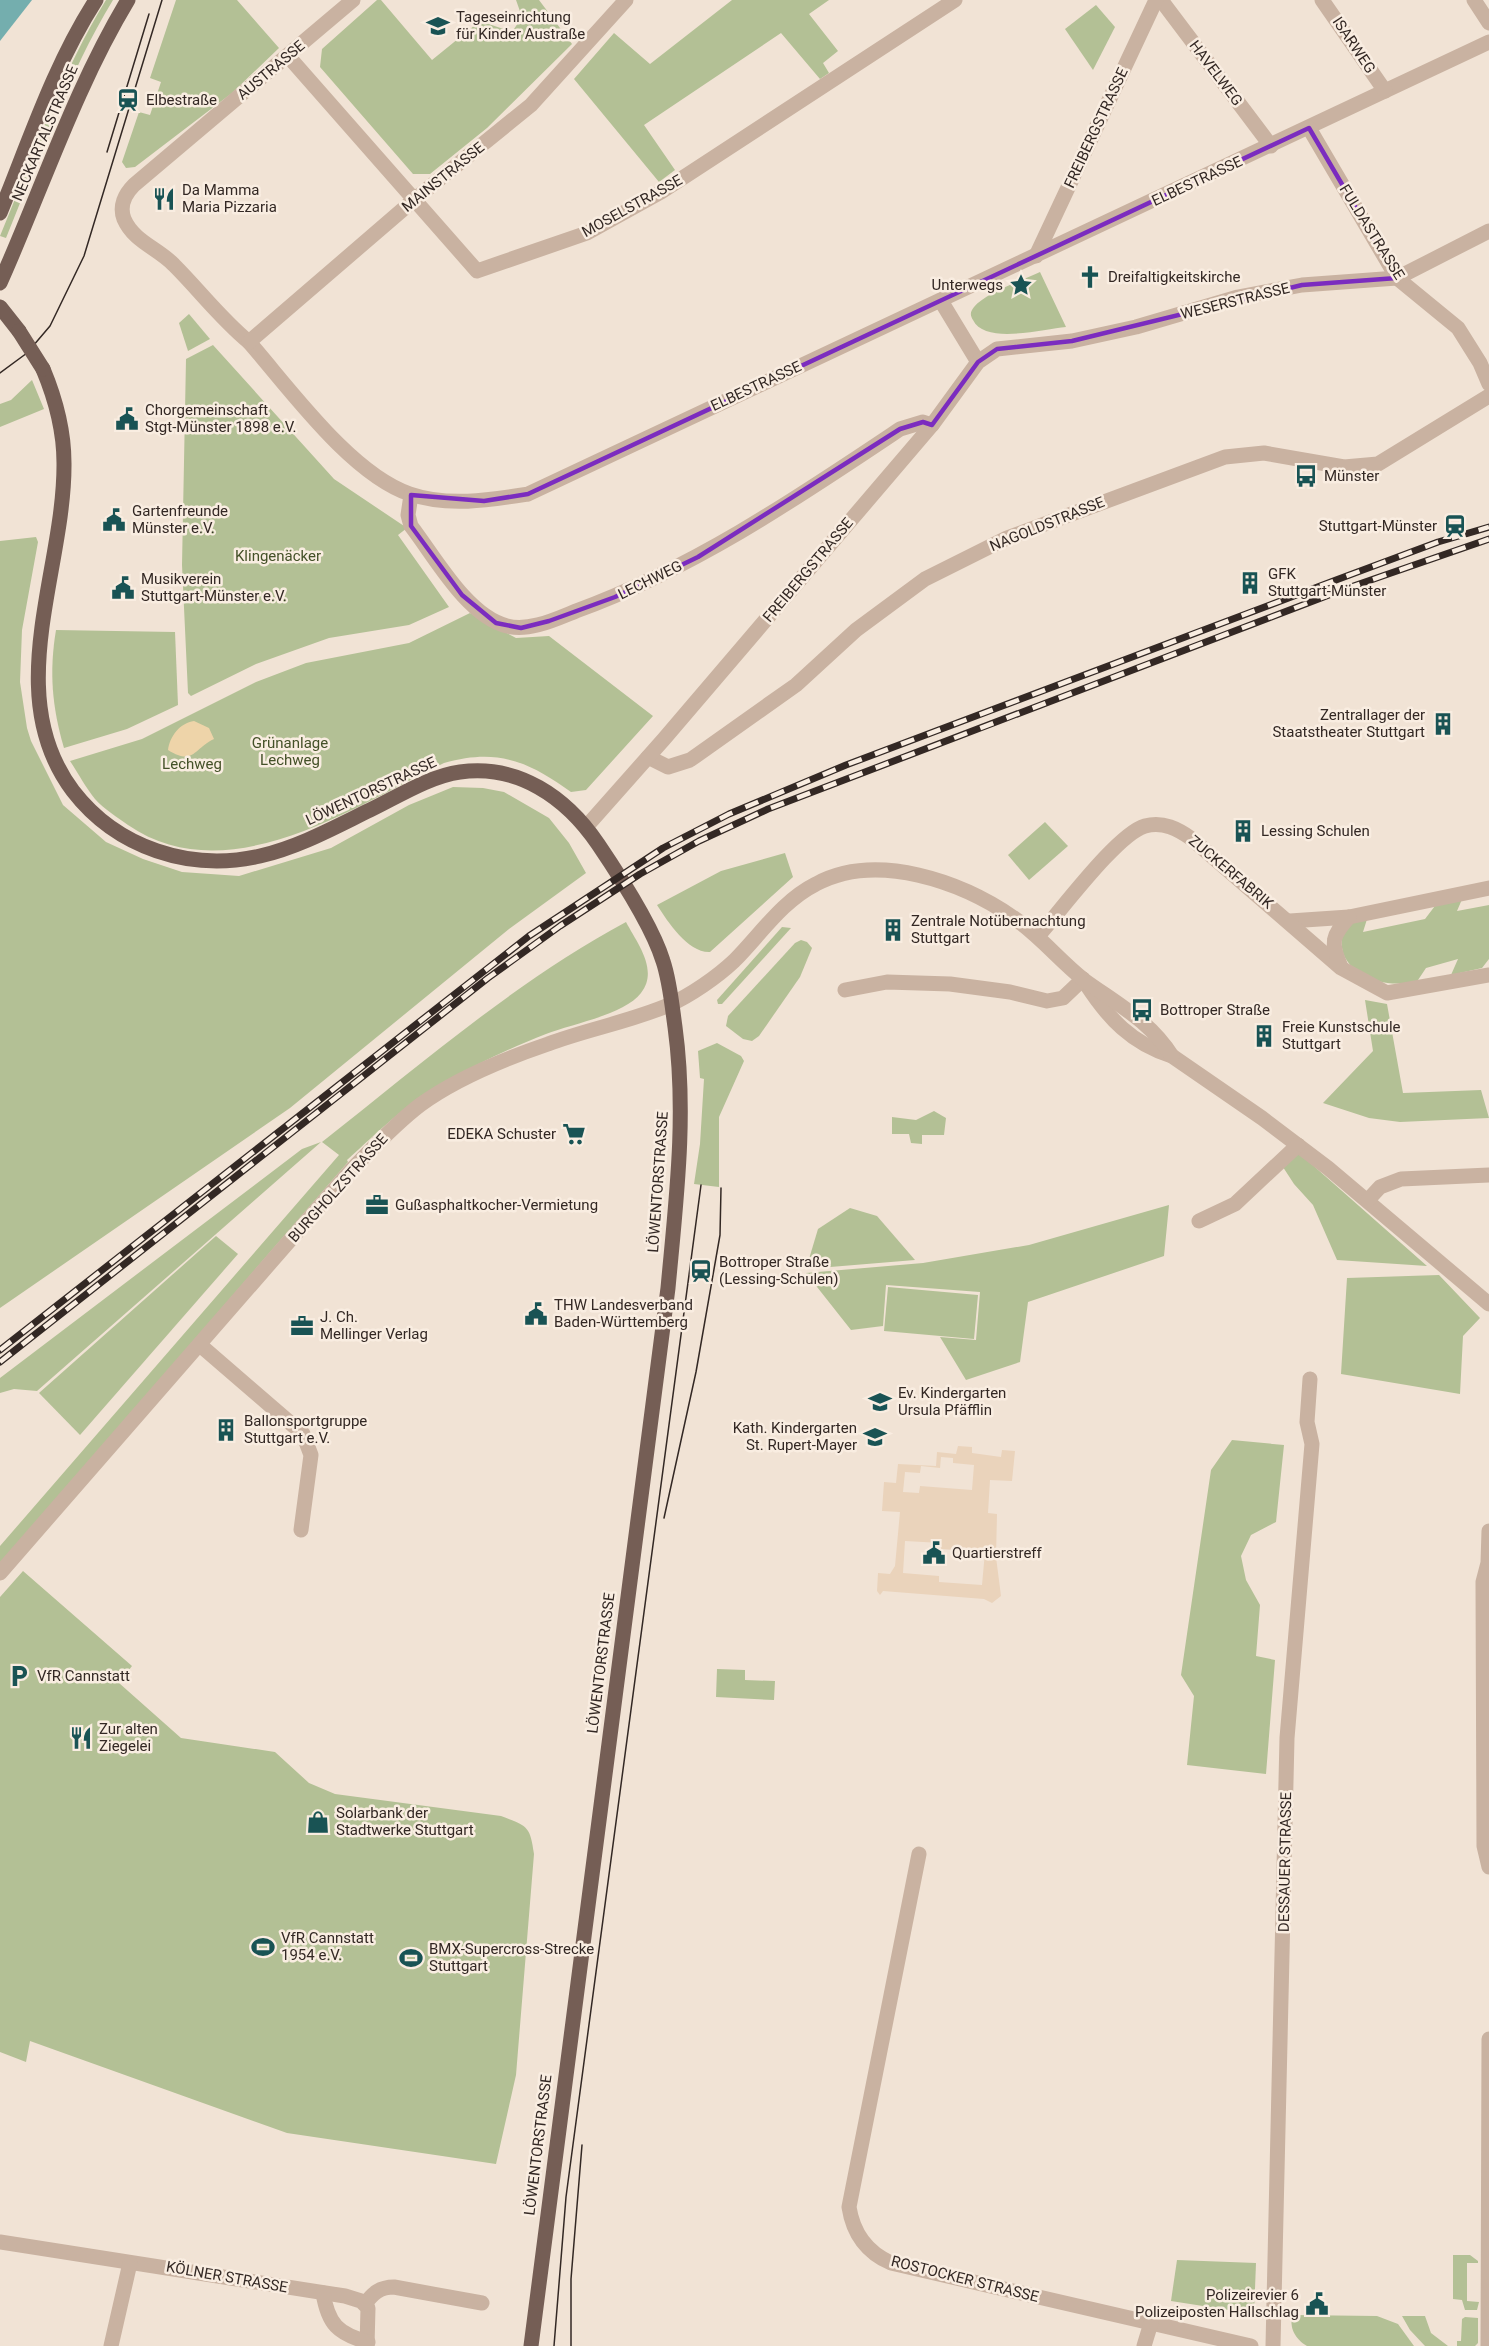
<svg xmlns="http://www.w3.org/2000/svg" width="1489" height="2346" font-family="Roboto,sans-serif">
<style>
.green{fill:#b3c095}
.sand{fill:#eed4a9}
.plaza{fill:#ead3bb;fill-rule:evenodd}
.water{fill:#74aeae}
.lines{fill:none;stroke-linecap:round;stroke-linejoin:round}
.minor{stroke:#c9b2a1;stroke-width:15}
.major{stroke:#755e55;stroke-width:15}
.tram{stroke:#332824;stroke-width:1.5}
.rail-casing{stroke:#332824;stroke-width:7}
.rail{stroke:#f9ede1;stroke-width:4.5;stroke-dasharray:14;stroke-linecap:butt}
.major-bridge{stroke:#755e55;stroke-width:15}
.marked{fill:none;stroke:#7b2cbf;stroke-width:4.5;stroke-linejoin:round}
.labels{text-anchor:middle;dominant-baseline:central;stroke-width:5;stroke-linejoin:round;paint-order:stroke}
.poi-label{font-size:15px;fill:#332824;stroke:#f9ede1;text-anchor:start}
.street-label{font-size:15px;fill:#332824;stroke:#f9ede1}
.park-label{font-size:15px;fill:#445128;stroke:#f9ede1}
</style>
<rect width="100%" height="100%" fill="#f1e3d5"/>
<g class="green">
<path d="M106,0H113C68,74 39,158 6,238L0,236C33,157 61,73 106,0Z"/>
<path d="M176,0H237L279,48L232,93L135,167L126,168L122,162L139,112L150,115L161,82L150,78Z"/>
<path d="M377,0H381L432,60L480,21L512,32L522,17L516,0H539L572,44L487,128L430,174H413L320,67L322,49Z"/>
<path d="M732,0H829L809,14L838,51L823,63L829,73L820,79L781,33L644,125L675,170L659,182L574,79L614,33L650,64Z"/>
<path d="M1096,5L1115,27L1093,70L1065,29Z"/>
<path d="M1040,272L1066,327C1043,329 985,345 973,320C970,315 970,312 974,307C985,293 1023,280 1040,272Z"/>
<path d="M189,314L210,339L188,351L179,323Z"/>
<path d="M213,345L334,479L407,528L398,535L449,607L409,625L329,638L256,664L191,696L188,693L182,565L186,359Z"/>
<path d="M32,380L44,409L0,427V404L11,400Z"/>
<path d="M36,537L38,542L22,630L20,682L27,728L31,741L63,805L106,842L143,859L182,872L239,876L331,848L409,805L453,787L483,788L504,792L549,818L569,843L586,873L509,929L290,1108L0,1308V541Z"/>
<path d="M470,613L516,638L549,636L653,716L586,790L571,792C528,761 497,748 444,763C352,808 227,893 128,825C117,817 104,809 95,799C86,788 78,773 70,761L142,739L256,682L306,663L409,643Z"/>
<path d="M56,630L175,632L178,705L127,729L64,748C52,707 49,672 56,630Z"/>
<path d="M1045,822L1068,846L1029,880L1008,855Z"/>
<path d="M785,853L793,877L710,952C688,953 668,922 657,905L721,871Z"/>
<path d="M1463,897L1457,911L1489,905V959L1482,968L1451,975L1458,959L1426,968L1416,983C1403,983 1391,985 1378,981C1359,975 1339,962 1342,939C1343,933 1345,926 1350,923C1355,920 1363,918 1368,916L1363,932L1425,919L1438,902Z"/>
<path d="M626,922C637,943 659,970 641,993C624,1015 571,1024 546,1034C512,1047 478,1064 446,1081C409,1101 378,1132 347,1160L348,1162L0,1565V1546L339,1155L322,1142C420,1065 515,982 626,922Z"/>
<path d="M782,927L791,928L722,1004H718L717,1000Z"/>
<path d="M801,940L807,942L812,948L800,977L759,1036L752,1041L743,1039L726,1026L728,1016L795,943Z"/>
<path d="M1365,1000L1387,1004L1403,1093L1481,1090L1489,1118L1400,1122L1369,1118L1323,1103L1373,1051Z"/>
<path d="M717,1043L741,1056L744,1061L719,1117V1187L694,1184L700,1144L704,1079L700,1078L698,1051Z"/>
<path d="M934,1111L946,1118L944,1135H922V1144L911,1143L909,1134H892V1117L916,1120Z"/>
<path d="M321,1142L37,1391L14,1389L0,1393V1378L302,1149Z"/>
<path d="M1299,1153L1427,1266L1337,1260L1313,1205L1294,1184L1281,1164Z"/>
<path d="M1169,1205L1164,1256L1028,1302L1020,1362L966,1380L940,1337L976,1340L980,1292L886,1285L883,1326L851,1330L806,1273L923,1263L1029,1245Z"/>
<path d="M850,1208L877,1216L915,1260L806,1269L818,1229Z"/>
<path d="M216,1236L238,1254L80,1435L39,1393Z"/>
<path d="M1439,1275L1480,1318L1463,1336L1460,1394L1341,1374L1347,1278Z"/>
<path d="M888,1287L978,1295L974,1339L884,1331Z"/>
<path d="M1232,1440L1284,1445L1276,1522L1251,1535L1241,1556L1246,1580L1260,1605L1256,1656L1275,1660L1266,1774L1187,1765L1194,1696L1181,1675L1211,1470Z"/>
<path d="M23,1571L132,1666L119,1683L181,1738L275,1752L309,1783L335,1794L501,1816C527,1826 530,1825 534,1854L516,2075L496,2164L287,2133L30,2041L26,2062L0,2052V1597Z"/>
<path d="M717,1669L745,1670V1680L775,1681L774,1700L716,1697Z"/>
<path d="M1453,2255H1470L1478,2261V2263H1467V2301L1479,2302L1477,2310H1465L1462,2300L1453,2299Z"/>
<path d="M1177,2260L1256,2263L1254,2314L1171,2301Z"/>
<path d="M1293,2315L1377,2316L1398,2324L1414,2346H1307C1296,2340 1288,2327 1293,2315Z"/>
<path d="M1402,2316H1425L1431,2333L1448,2346H1425L1410,2330Z"/>
<path d="M1465,2317L1478,2318V2343L1475,2346H1457V2341H1461L1462,2319Z"/>
</g>
<path class="sand" d="M194,721L209,728L214,739C193,749 194,766 168,750C170,736 180,723 194,721Z"/>
<path class="plaza" d="M958,1446L972,1447V1453L1001,1457L1002,1450L1015,1451L1012,1481L990,1480L988,1513L997,1514L996,1557L1001,1596L992,1603L984,1599L883,1591L880,1595L877,1591L878,1573L890,1574L895,1566L900,1512L882,1511L884,1482L896,1483L898,1464L936,1466L937,1452L956,1454ZM941,1457L953,1458V1463L974,1465L972,1490L920,1486L919,1493L903,1492L905,1472L920,1473L921,1466L940,1468ZM905,1541L941,1543V1549L985,1552L982,1585L939,1582V1576L903,1573Z"/>
<path class="water" d="M0,0H32L0,41Z"/>
<g class="lines">
<g class="minor">
<path d="M353,0L134,185C125,194 119,206 124,219C134,242 158,248 174,265C200,291 221,319 249,342C290,389 351,474 410,494C448,507 490,500 528,494L1489,42"/>
<path d="M1161,0L1271,146"/>
<path d="M1322,0L1385,91"/>
<path d="M1474,0L1489,23"/>
<path d="M288,56L477,271L587,233L661,192L955,0"/>
<path d="M1309,128L1397,278L1458,328L1480,363L1489,384"/>
<path d="M1036,256L1156,0"/>
<path d="M941,301L978,362"/>
<path d="M249,342L415,199L531,105L626,0"/>
<path d="M411,495L408,515L411,526C435,557 467,616 507,626C529,632 556,619 576,611C694,568 797,498 900,429L923,422L932,425"/>
<path d="M648,757L668,767L690,760L796,685L856,630L925,579L1007,538L1225,457L1264,453L1344,467L1378,464L1489,396"/>
<path d="M586,827L664,739L932,425L978,362L997,349L1072,341L1136,327L1238,297L1302,285L1397,278L1489,231"/>
<path d="M1290,921L1349,917L1489,888"/>
<path d="M1038,936C1060,912 1117,834 1145,826C1163,821 1178,829 1192,839L1341,968L1387,993L1489,975"/>
<path d="M1341,967C1330,942 1332,936 1349,917"/>
<path d="M1086,984C1108,1018 1132,1044 1172,1056L1262,1118L1328,1168L1489,1304"/>
<path d="M845,990L887,982L950,984L1010,992L1047,1001L1063,998L1083,979"/>
<path d="M1368,1200L1380,1187L1401,1179L1489,1175"/>
<path d="M1199,1221L1235,1204L1298,1145"/>
<path d="M200,1345L303,1434L311,1455L301,1530"/>
<path d="M1489,1531L1488,1563L1483,1582L1484,1846L1489,1867"/>
<path d="M0,1573L352,1169C374,1147 395,1124 420,1105C457,1078 504,1059 548,1044C588,1029 629,1022 669,1005C691,995 717,977 734,961C760,935 782,901 816,884C877,851 962,882 1014,918C1040,936 1060,961 1084,980C1117,1004 1150,1021 1172,1056"/>
<path d="M919,1854L849,2207C853,2233 866,2252 891,2263L1251,2346"/>
<path d="M0,2242L345,2296L361,2301L368,2308L367,2346"/>
<path d="M323,2293C328,2324 338,2334 368,2342"/>
<path d="M365,2304C373,2293 380,2287 394,2287L482,2303"/>
<path d="M111,2346L130,2263"/>
<path d="M1144,2346L1151,2323"/>
<path d="M1273,2346L1287,1738L1312,1444L1307,1422L1310,1379"/>
<path d="M1488,2346L1489,2039"/>
</g>
<g class="major">
<path d="M0,213C29,142 54,65 96,0"/>
<path d="M0,283C42,189 75,88 128,0"/>
<path d="M0,307L19,331"/>
<path d="M43,369C56,400 64,429 64,463C65,570 0,694 73,791C117,848 190,872 260,856C299,847 335,827 370,810C397,797 430,776 460,772C518,764 566,797 598,844C619,875 652,925 663,961C670,982 672,1006 675,1027C687,1115 676,1201 668,1288L531,2346"/>
</g>
<g class="tram">
<path d="M107,152L149,14"/>
<path d="M0,373L27,353L50,326L84,256L162,0"/>
<path d="M664,1518L696,1372L720,1235L721,1188"/>
<path d="M554,2346L566,2197L701,1185"/>
<path d="M571,2346V2279L582,2145"/>
</g>
<g class="rail-casing">
<g id="rail">
<path d="M0,1350L529,936L663,848L729,814L846,765L1336,580L1438,542L1489,527"/>
<path d="M0,1362L488,978L560,926L640,874L699,841L768,809L1342,590L1489,539"/>
</g>
</g>
<use href="#rail" class="rail"/>
<path class="major-bridge" d="M19,331L43,369"/>
</g>
<path class="marked" d="M1309,128L1397,278L1302,285L1072,341L997,349L978,362L932,425L923,422L900,429L698,557L615,597L549,621L521,628L496,623L462,595L411,526V495L484,501L528,494Z"/>
<defs>
<g id="school-bare" transform="scale(1.8)"><path d="M0-5L7-2L0 1L-7-2ZM-4 1L0 2.5L4 1V4Q0 6-4 4Z" fill="#195354" stroke="#f9ede1" stroke-width="2.5" paint-order="stroke"/></g>
<g id="station-bare" transform="scale(1.8)"><path d="M-3-6H3Q5-6 5-4V2Q5 4 3 4L4.5 6H3L1.5 4h-3L-3 6H-4.5L-3 4Q-5 4-5 2V-4Q-5-6-3-6ZM-3.5-4v3h7v-3ZM-3.5 1v1.5H-2V1ZM2 1v1.5H3.5V1Z" fill="#195354" stroke="#f9ede1" stroke-width="2.5" paint-order="stroke"/></g>
<g id="restaurant-bare" transform="scale(1.8)"><path d="M-5-6h1v4h1v-4h1v4h1v-4h1v5L-1.5 .5V6h-2V.5L-5-1ZM5-6V6H3V1.5H1.5Q1.5-4 5-6Z" fill="#195354" stroke="#f9ede1" stroke-width="2.5" paint-order="stroke"/></g>
<g id="church-bare" transform="scale(1.8)"><path d="M-1.2-6h2.4v3.5h3.3v2.4h-3.3V6h-2.4V-.1h-3.3v-2.4h3.3Z" fill="#195354" stroke="#f9ede1" stroke-width="2.5" paint-order="stroke"/></g>
<g id="sight-bare" transform="scale(1.8)"><path d="M0-6L1.8-2.2L6-1.7L2.9 1.2L3.7 5.4L0 3.3L-3.7 5.4L-2.9 1.2L-6-1.7L-1.8-2.2Z" fill="#195354" stroke="#f9ede1" stroke-width="2.5" paint-order="stroke"/></g>
<g id="civic-bare" transform="scale(1.8)"><path d="M-.6-6.5H3V-4.5H.6V-3L4-1V1h2V6H-6V1h2V-1L-.6-3ZM-1.2 2.5V6h2.4V2.5Z" fill="#195354" stroke="#f9ede1" stroke-width="2.5" paint-order="stroke"/></g>
<g id="bus-bare" transform="scale(1.8)"><path d="M-5-6H5V4H4V6H2V4H-2V6H-4V4H-5ZM-3.5-4V0h7V-4ZM-3.5 1.2v1.5H-2V1.2ZM2 1.2v1.5H3.5V1.2Z" fill="#195354" stroke="#f9ede1" stroke-width="2.5" paint-order="stroke"/></g>
<g id="building-bare" transform="scale(1.8)"><path d="M-4-6H4V6H1V3H-1V6H-4ZM-2.5-4.3h1.7v1.8h-1.7ZM.8-4.3h1.7v1.8H.8ZM-2.5-1h1.7V.8h-1.7ZM.8-1h1.7V.8H.8Z" fill="#195354" stroke="#f9ede1" stroke-width="2.5" paint-order="stroke"/></g>
<g id="supermarket-bare" transform="scale(1.8)"><path d="M-6-5.5h2.5l.6 2H6L4.5 2H-2.5L-4.4-4H-6ZM-1.5 3.2a1.3 1.3 0 1 0 .1 0ZM3 3.2a1.3 1.3 0 1 0 .1 0Z" fill="#195354" stroke="#f9ede1" stroke-width="2.5" paint-order="stroke"/></g>
<g id="office-bare" transform="scale(1.8)"><path d="M-6-3h4V-5.5h4V-3h4V5H-6ZM-1-4.5V-3h2v-1.5ZM-6 0V1H6V0Z" fill="#195354" stroke="#f9ede1" stroke-width="2.5" paint-order="stroke"/></g>
<g id="parking-bare" transform="scale(1.8)"><path d="M-3.5-5.5H1a3.5 3.5 0 0 1 0 7H-1V5.5H-3.5ZM-1-3.4V-.6H.8a1.4 1.4 0 0 0 0-2.8Z" fill="#195354" stroke="#f9ede1" stroke-width="2.5" paint-order="stroke"/></g>
<g id="shop-bare" transform="scale(1.8)"><path d="M-5-2.5h2.3a2.7 3.5 0 0 1 5.4 0H5L5.5 6h-11ZM-1.5-2.5h3a1.5 2.3 0 0 0-3 0Z" fill="#195354" stroke="#f9ede1" stroke-width="2.5" paint-order="stroke"/></g>
<g id="stadium-bare" transform="scale(1.8)"><path d="M0-5a6.5 5 0 1 0 0 10a6.5 5 0 1 0 0-10ZM-3.5-1.8h7v3.6h-7Z" fill="#195354" stroke="#f9ede1" stroke-width="2.5" paint-order="stroke"/></g>
</defs>
<g fill-rule="evenodd">
<use href="#school-bare" x="438" y="26"/>
<use href="#station-bare" x="128" y="100"/>
<use href="#restaurant-bare" x="164" y="199"/>
<use href="#church-bare" x="1090" y="277"/>
<use href="#sight-bare" x="1021" y="285"/>
<use href="#civic-bare" x="127" y="419"/>
<use href="#bus-bare" x="1306" y="476"/>
<use href="#civic-bare" x="114" y="520"/>
<use href="#station-bare" x="1455" y="526"/>
<use href="#building-bare" x="1250" y="583"/>
<use href="#civic-bare" x="123" y="588"/>
<use href="#building-bare" x="1443" y="724"/>
<use href="#building-bare" x="1243" y="831"/>
<use href="#building-bare" x="893" y="930"/>
<use href="#bus-bare" x="1142" y="1010"/>
<use href="#building-bare" x="1264" y="1036"/>
<use href="#supermarket-bare" x="574" y="1134"/>
<use href="#office-bare" x="377" y="1205"/>
<use href="#station-bare" x="701" y="1271"/>
<use href="#civic-bare" x="536" y="1314"/>
<use href="#office-bare" x="302" y="1326"/>
<use href="#school-bare" x="880" y="1402"/>
<use href="#building-bare" x="226" y="1430"/>
<use href="#school-bare" x="875" y="1437"/>
<use href="#civic-bare" x="934" y="1553"/>
<use href="#parking-bare" x="19" y="1676"/>
<use href="#restaurant-bare" x="81" y="1738"/>
<use href="#shop-bare" x="318" y="1822"/>
<use href="#stadium-bare" x="263" y="1947"/>
<use href="#stadium-bare" x="411" y="1958"/>
<use href="#civic-bare" x="1317" y="2304"/>
</g>
<g class="labels">
<g class="poi-label">
<text x="456" y="17">Tageseinrichtung<tspan x="456" dy="17">für Kinder Austraße</tspan></text>
<text x="146" y="100">Elbestraße</text>
<text x="182" y="190">Da Mamma<tspan x="182" dy="17">Maria Pizzaria</tspan></text>
<text x="1108" y="277">Dreifaltigkeitskirche</text>
<text x="1003" y="285" text-anchor="end">Unterwegs</text>
<text x="145" y="410">Chorgemeinschaft<tspan x="145" dy="17">Stgt-Münster 1898 e.V.</tspan></text>
<text x="1324" y="476">Münster</text>
<text x="132" y="511">Gartenfreunde<tspan x="132" dy="17">Münster e.V.</tspan></text>
<text x="1437" y="526" text-anchor="end">Stuttgart-Münster</text>
<text x="1268" y="574">GFK<tspan x="1268" dy="17">Stuttgart-Münster</tspan></text>
<text x="141" y="579">Musikverein<tspan x="141" dy="17">Stuttgart-Münster e.V.</tspan></text>
<text x="1425" y="715" text-anchor="end">Zentrallager der<tspan x="1425" dy="17">Staatstheater Stuttgart</tspan></text>
<text x="1261" y="831">Lessing Schulen</text>
<text x="911" y="921">Zentrale Notübernachtung<tspan x="911" dy="17">Stuttgart</tspan></text>
<text x="1160" y="1010">Bottroper Straße</text>
<text x="1282" y="1027">Freie Kunstschule<tspan x="1282" dy="17">Stuttgart</tspan></text>
<text x="556" y="1134" text-anchor="end">EDEKA Schuster</text>
<text x="395" y="1205">Gußasphaltkocher-Vermietung</text>
<text x="719" y="1262">Bottroper Straße<tspan x="719" dy="17">(Lessing-Schulen)</tspan></text>
<text x="554" y="1305">THW Landesverband<tspan x="554" dy="17">Baden-Württemberg</tspan></text>
<text x="320" y="1317">J. Ch.<tspan x="320" dy="17">Mellinger Verlag</tspan></text>
<text x="898" y="1393">Ev. Kindergarten<tspan x="898" dy="17">Ursula Pfäfflin</tspan></text>
<text x="244" y="1421">Ballonsportgruppe<tspan x="244" dy="17">Stuttgart e.V.</tspan></text>
<text x="857" y="1428" text-anchor="end">Kath. Kindergarten<tspan x="857" dy="17">St. Rupert-Mayer</tspan></text>
<text x="952" y="1553">Quartierstreff</text>
<text x="37" y="1676">VfR Cannstatt</text>
<text x="99" y="1729">Zur alten<tspan x="99" dy="17">Ziegelei</tspan></text>
<text x="336" y="1813">Solarbank der<tspan x="336" dy="17">Stadtwerke Stuttgart</tspan></text>
<text x="281" y="1938">VfR Cannstatt<tspan x="281" dy="17">1954 e.V.</tspan></text>
<text x="429" y="1949">BMX-Supercross-Strecke<tspan x="429" dy="17">Stuttgart</tspan></text>
<text x="1299" y="2295" text-anchor="end">Polizeirevier 6<tspan x="1299" dy="17">Polizeiposten Hallschlag</tspan></text>
</g>
<g class="street-label">
<text transform="translate(1354 45) rotate(56)">ISARWEG</text>
<text transform="translate(271 70) rotate(-40)">AUSTRASSE</text>
<text transform="translate(1216 73) rotate(53)">HAVELWEG</text>
<text transform="translate(1096 128) rotate(-65)">FREIBERGSTRASSE</text>
<text transform="translate(45 133) rotate(-67)">NECKARTALSTRASSE</text>
<text transform="translate(443 177) rotate(-39)">MAINSTRASSE</text>
<text transform="translate(1197 181) rotate(-25)">ELBESTRASSE</text>
<text transform="translate(632 206) rotate(-29)">MOSELSTRASSE</text>
<text transform="translate(1372 232) rotate(58)">FULDASTRASSE</text>
<text transform="translate(1235 301) rotate(-14)">WESERSTRASSE</text>
<text transform="translate(756 386) rotate(-25)">ELBESTRASSE</text>
<text transform="translate(1047 524) rotate(-22)">NAGOLDSTRASSE</text>
<text transform="translate(808 570) rotate(-50)">FREIBERGSTRASSE</text>
<text transform="translate(650 580) rotate(-26)">LECHWEG</text>
<text transform="translate(371 791) rotate(-25)">LÖWENTORSTRASSE</text>
<text transform="translate(1231 872) rotate(40)">ZUCKERFABRIK</text>
<text transform="translate(658 1182) rotate(-86)">LÖWENTORSTRASSE</text>
<text transform="translate(338 1188) rotate(-48)">BURGHOLZSTRASSE</text>
<text transform="translate(601 1663) rotate(-83)">LÖWENTORSTRASSE</text>
<text transform="translate(1285 1862) rotate(-89)">DESSAUER STRASSE</text>
<text transform="translate(538 2145) rotate(-83)">LÖWENTORSTRASSE</text>
<text transform="translate(227 2277) rotate(10)">KÖLNER STRASSE</text>
<text transform="translate(965 2279) rotate(14)">ROSTOCKER STRASSE</text>
</g>
<g class="park-label">
<text x="278" y="556">Klingenäcker</text>
<text x="290" y="743">Grünanlage<tspan x="290" dy="17">Lechweg</tspan></text>
<text x="192" y="764">Lechweg</text>
</g>
</g>
</svg>
